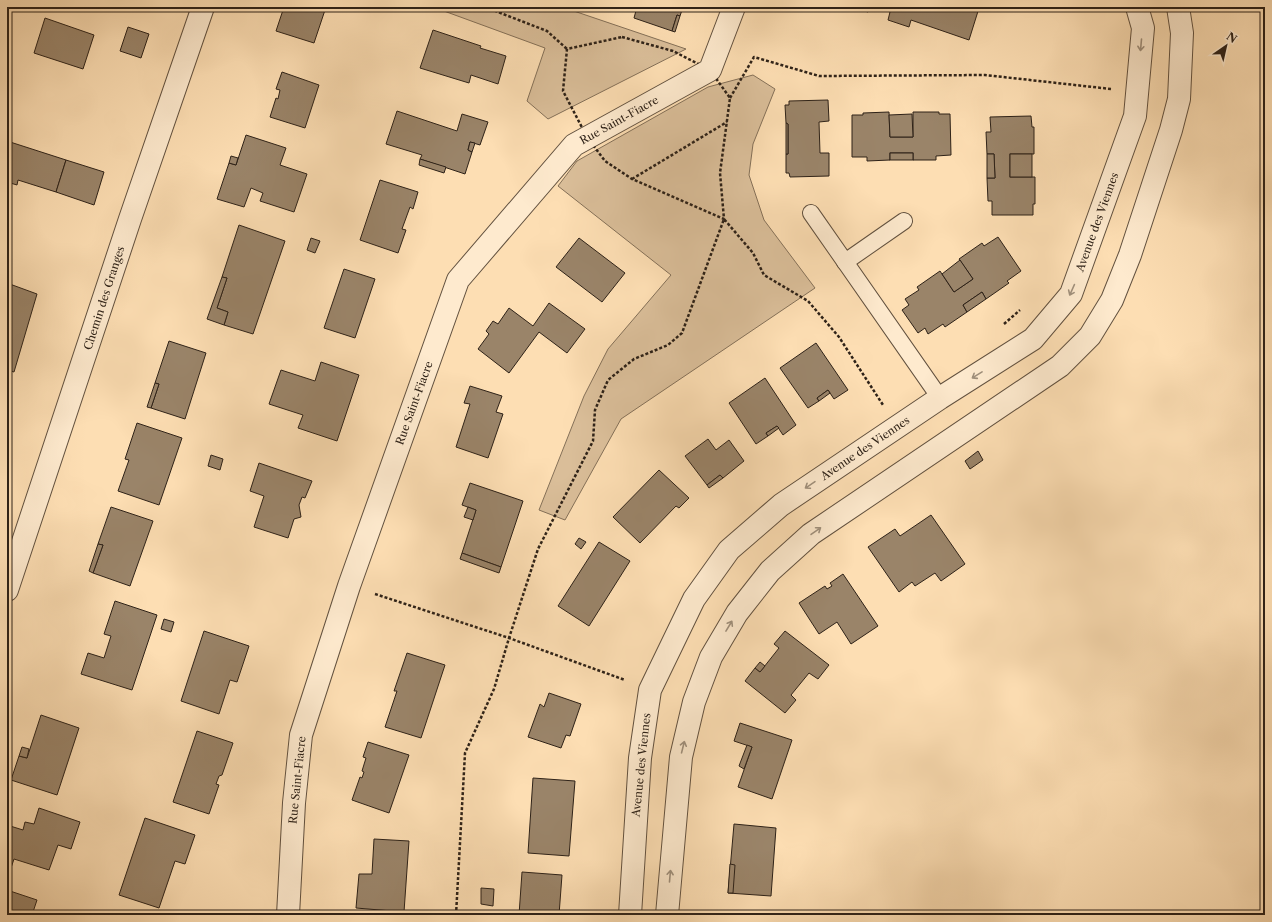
<svg xmlns="http://www.w3.org/2000/svg" width="1272" height="922" font-family="'Libre Caslon Text',serif">
<style>
.green{fill:#dabe99;stroke:#847058}
.building{fill:#9a8469;stroke:#2e2218}
.lines{fill:none;stroke-linecap:round;stroke-linejoin:round}
.service-casing{stroke:#62513f;stroke-width:18}
.minor-casing{stroke:#62513f;stroke-width:24}
.path{stroke:#2e2218;stroke-width:2.5;stroke-dasharray:3 2;stroke-linecap:butt}
.service{stroke:#feeace;stroke-width:16}
.minor{stroke:#feeace;stroke-width:22}
.oneway{stroke:#a0907c}
.labels{text-anchor:middle;dominant-baseline:central;stroke-width:3;stroke-linejoin:round;paint-order:stroke}
.street-label{font-size:11px;fill:#2e2218;stroke:#feeace}
</style>
<rect width="100%" height="100%" fill="#fddeb3"/>
<filter id="stains"><feTurbulence type="fractalNoise" baseFrequency=".005" numOctaves="4"/><feColorMatrix values="0 0 0 0 .2 0 0 0 0 .09 0 0 0 0 .02 0 0 0 .5 -.17"/></filter>
<radialGradient id="worn" r=".72"><stop offset=".6" stop-color="#630" stop-opacity="0"/><stop offset="1" stop-color="#630" stop-opacity=".3"/></radialGradient>
<g class="green">
<path d="M433,7H562L686,49L548,119L527,101L545,48Z"/>
<path d="M753,75L775,89L753,144L749,175L764,220L815,288L621,419L565,520L539,510L584,396L608,349L671,275L558,186L577,161L708,87Z"/>
</g>
<g class="building">
<path d="M284,7H326L314,43L276,31Z"/>
<path d="M637,7H683L680,16L677,15L672,31L634,18Z"/>
<path d="M851,7H869L868,12Z"/>
<path d="M889,7H987L986,11L979,8L969,40L911,20L909,27L888,20L890,12L887,11Z"/>
<path d="M677,15L680,16L675,32L672,31Z"/>
<path d="M45,18L94,35L83,69L34,53Z"/>
<path d="M128,27L149,34L141,58L120,51Z"/>
<path d="M433,30L481,46L480,48L506,56L498,84L471,75L469,83L420,68Z"/>
<path d="M282,72L319,85L305,128L270,117L276,98L278,99L280,90L276,89Z"/>
<path d="M828,100L829,121L819,122L820,153H829V176L790,177L789,173H786V154H788V124L786,123L785,105H789V101Z"/>
<path d="M397,111L457,131L462,114L488,122L480,145L470,142L468,150L472,152L465,174L420,159L422,155L386,144Z"/>
<path d="M889,112L890,137H913V112H939V114H950L951,155L936,156V160H913V153H890V160L867,161V157H852V115H863V113Z"/>
<path d="M912,114L913,137H890L889,115Z"/>
<path d="M1031,116L1032,127H1034V154H1010V177H1035V204H1033V215H992V201H988L987,178H995L994,154H987L986,132H991L990,117Z"/>
<path d="M786,123L788,124V154H786Z"/>
<path d="M246,135L286,148L280,165L307,174L294,212L260,201L263,193L251,188L244,207L217,199L229,163L236,165Z"/>
<path d="M7,141L66,160L56,192L18,180L17,185L7,182Z"/>
<path d="M470,142L475,143L472,152L468,150Z"/>
<rect x="890" y="153" width="23" height="7"/>
<path d="M987,154H994L995,178H987Z"/>
<rect x="1010" y="154" width="22" height="23"/>
<path d="M231,156L238,158L236,165L229,163Z"/>
<path d="M420,159L446,167L444,173L419,165Z"/>
<path d="M66,160L104,172L94,205L56,192Z"/>
<path d="M380,180L418,192L413,209L410,207L402,229L406,230L398,253L360,240Z"/>
<path d="M239,225L285,241L253,334L224,325L228,312L217,308L227,278L222,277Z"/>
<path d="M998,237L1021,271L1007,281L1009,283L986,299L982,292L963,305L967,312L945,327L943,324L928,334L925,328L918,333L902,310L909,305L905,299L919,290L917,287L940,271L954,292L973,279L959,259L982,243L984,246Z"/>
<path d="M311,238L320,241L315,253L307,250Z"/>
<path d="M579,238L625,273L602,302L556,267Z"/>
<path d="M960,260L973,279L954,292L942,274Z"/>
<path d="M344,269L375,279L355,338L324,328Z"/>
<path d="M222,277L227,278L217,308L228,312L224,325L207,319Z"/>
<path d="M7,283L37,294L14,372L7,370Z"/>
<path d="M982,292L986,299L967,312L963,305Z"/>
<path d="M549,303L585,329L567,353L539,332L509,373L478,349L489,334L486,331L493,321L498,324L509,308L533,326Z"/>
<path d="M169,341L206,353L185,419L151,408L159,384L155,383Z"/>
<path d="M816,343L848,390L834,399L828,390L817,398L819,401L808,408L780,368Z"/>
<path d="M321,362L359,375L337,441L298,428L303,415L269,404L281,370L315,381Z"/>
<path d="M765,378L796,425L783,435L777,426L766,433L768,436L756,444L729,403Z"/>
<path d="M155,383L159,384L151,408L147,407Z"/>
<path d="M470,386L502,396L496,412L503,414L488,458L456,447L470,404L464,403Z"/>
<path d="M828,390L830,393L819,401L817,398Z"/>
<path d="M137,423L182,438L159,505L118,491L129,460L125,459Z"/>
<path d="M777,426L779,428L768,436L766,433Z"/>
<path d="M708,439L716,450L729,440L744,461L723,478L720,475L707,485L685,456Z"/>
<path d="M978,451L983,460L970,469L965,461Z"/>
<path d="M211,455L223,459L220,470L208,466Z"/>
<path d="M259,463L312,481L305,498L302,497L299,505L301,517L294,519L288,538L254,527L264,496L250,491Z"/>
<path d="M659,470L689,498L679,508L676,506L640,543L613,517Z"/>
<path d="M720,475L723,478L709,488L707,485Z"/>
<path d="M470,483L523,501L501,567L462,553L476,510L462,505Z"/>
<path d="M111,507L153,521L130,586L93,573L103,545L98,544Z"/>
<path d="M468,507L476,510L473,520L464,517Z"/>
<path d="M931,515L965,564L941,581L935,573L915,586L912,582L899,592L868,547L895,529L900,536Z"/>
<path d="M579,538L586,542L581,549L575,544Z"/>
<path d="M599,542L630,561L589,626L558,606Z"/>
<path d="M98,544L103,545L93,573L89,571Z"/>
<path d="M462,553L501,567L499,573L460,559Z"/>
<path d="M843,574L878,626L851,644L837,622L819,634L799,603L825,586L827,589L832,586L830,583Z"/>
<path d="M115,601L157,615L132,690L81,674L88,653L104,658L111,636L104,634Z"/>
<path d="M164,619L174,622L171,632L161,629Z"/>
<path d="M204,631L249,646L237,682L230,680L219,714L181,701Z"/>
<path d="M785,631L829,665L818,679L809,673L791,695L796,700L785,713L745,681L755,668L760,672L779,648L774,644Z"/>
<path d="M407,653L445,665L421,738L385,727L397,691H394Z"/>
<path d="M760,662L765,666L760,672L755,668Z"/>
<path d="M549,693L581,704L570,736L566,735L561,748L528,737L540,704L544,707Z"/>
<path d="M41,715L79,728L57,795L11,780L19,756L27,758Z"/>
<path d="M740,723L792,740L772,799L738,787L752,747L734,741Z"/>
<path d="M197,731L233,743L222,775L219,776L216,784L219,785L209,814L173,802Z"/>
<path d="M368,742L409,755L389,813L352,800L360,777L362,778L364,772L362,771L366,758L363,757Z"/>
<path d="M747,745L752,747L744,769L739,766Z"/>
<path d="M22,747L29,749L27,758L19,756Z"/>
<path d="M533,778L575,781L569,856L528,853Z"/>
<path d="M39,808L80,822L71,849L58,845L49,870L14,859L11,868L7,867V825L23,830L25,822L34,824Z"/>
<path d="M145,818L195,835L185,864L175,861L159,908L119,895Z"/>
<path d="M734,824L776,828L771,896L728,893Z"/>
<path d="M374,839L409,841L404,912L356,908L359,874H372Z"/>
<path d="M730,864L735,865L733,893H728Z"/>
<path d="M522,872L562,875L559,915H519Z"/>
<path d="M481,888L494,889L493,906L481,904Z"/>
<path d="M7,890L37,900L32,915H7Z"/>
</g>
<g class="lines">
<g class="service-casing">
<g id="service">
<path d="M811,213L940,398"/>
<path d="M845,262L904,221"/>
</g>
</g>
<g class="minor-casing">
<g id="minor">
<path d="M7,590L130,219L203,7"/>
<path d="M288,915L294,803L301,735L349,586L458,280L574,145L710,70L734,7"/>
<path d="M630,915L640,758L650,690L694,599L729,550L781,505L940,398L1033,339L1071,294L1135,116L1143,28L1137,7"/>
<path d="M667,915L681,757L694,702L711,657L737,613L770,571L811,534L1060,366L1090,336L1112,300L1130,255L1171,130L1179,99L1182,33L1178,7"/>
</g>
</g>
<g class="path">
<path d="M485,7L547,31L567,49"/>
<path d="M622,37L673,51L710,70L730,98L720,173L724,219L632,179L605,161L587,137L563,91L567,49Z"/>
<path d="M730,98L754,57L819,76L985,75L1111,89"/>
<path d="M632,179L727,122"/>
<path d="M1004,324L1020,310"/>
<path d="M375,594L509,638L625,680"/>
<path d="M456,915L465,753L494,689L509,638L538,549L593,441L595,410L608,380L634,359L668,345L682,333L724,219L753,253L764,275L808,301L839,337L883,405"/>
</g>
<use href="#service" class="service"/>
<use href="#minor" class="minor"/>
</g>
<defs><path id="oneway-shaft" d="M-6 0H5M1.5-3L5.5 0L1.5 3" fill="none" stroke-width="1.6" stroke-linecap="round" stroke-linejoin="round"/></defs>
<g class="oneway">
<use href="#oneway-shaft" transform="translate(1141 45) rotate(95)"/>
<use href="#oneway-shaft" transform="translate(1072 290) rotate(114)"/>
<use href="#oneway-shaft" transform="translate(977 375) rotate(148)"/>
<use href="#oneway-shaft" transform="translate(810 485) rotate(146)"/>
<use href="#oneway-shaft" transform="translate(816 531) rotate(-35)"/>
<use href="#oneway-shaft" transform="translate(729 626) rotate(-59)"/>
<use href="#oneway-shaft" transform="translate(683 747) rotate(-76)"/>
<use href="#oneway-shaft" transform="translate(670 876) rotate(-85)"/>
</g>
<g class="labels">
<g class="street-label">
<text transform="translate(619 120) rotate(-29)">Rue Saint-Fiacre</text>
<text transform="translate(1097 222) rotate(-70)">Avenue des Viennes</text>
<text transform="translate(104 298) rotate(-72)">Chemin des Granges</text>
<text transform="translate(414 403) rotate(-70)">Rue Saint-Fiacre</text>
<text transform="translate(865 448) rotate(-34)">Avenue des Viennes</text>
<text transform="translate(641 765) rotate(-84)">Avenue des Viennes</text>
<text transform="translate(297 780) rotate(-84)">Rue Saint-Fiacre</text>
</g>
</g>
<rect width="1272" height="922" fill="none" stroke="#fddeb3" stroke-width="24"/>
<rect x="8" y="8" width="1256" height="906" fill="none" stroke="#2e2218" stroke-width="2"/>
<rect x="12" y="12" width="1248" height="898" fill="none" stroke="#2e2218"/>
<g transform="translate(1226 46) rotate(34)" stroke="#feeace" stroke-width="3" paint-order="stroke">
<path d="M0-3L7 15L0 10L-7 15Z" fill="#2e2218"/>
<text y="-6" font-size="11" font-weight="bold" text-anchor="middle" fill="#2e2218">N</text>
</g>
<rect width="100%" height="100%" filter="url(#stains)"/>
<rect width="100%" height="100%" fill="url(#worn)"/>
</svg>
